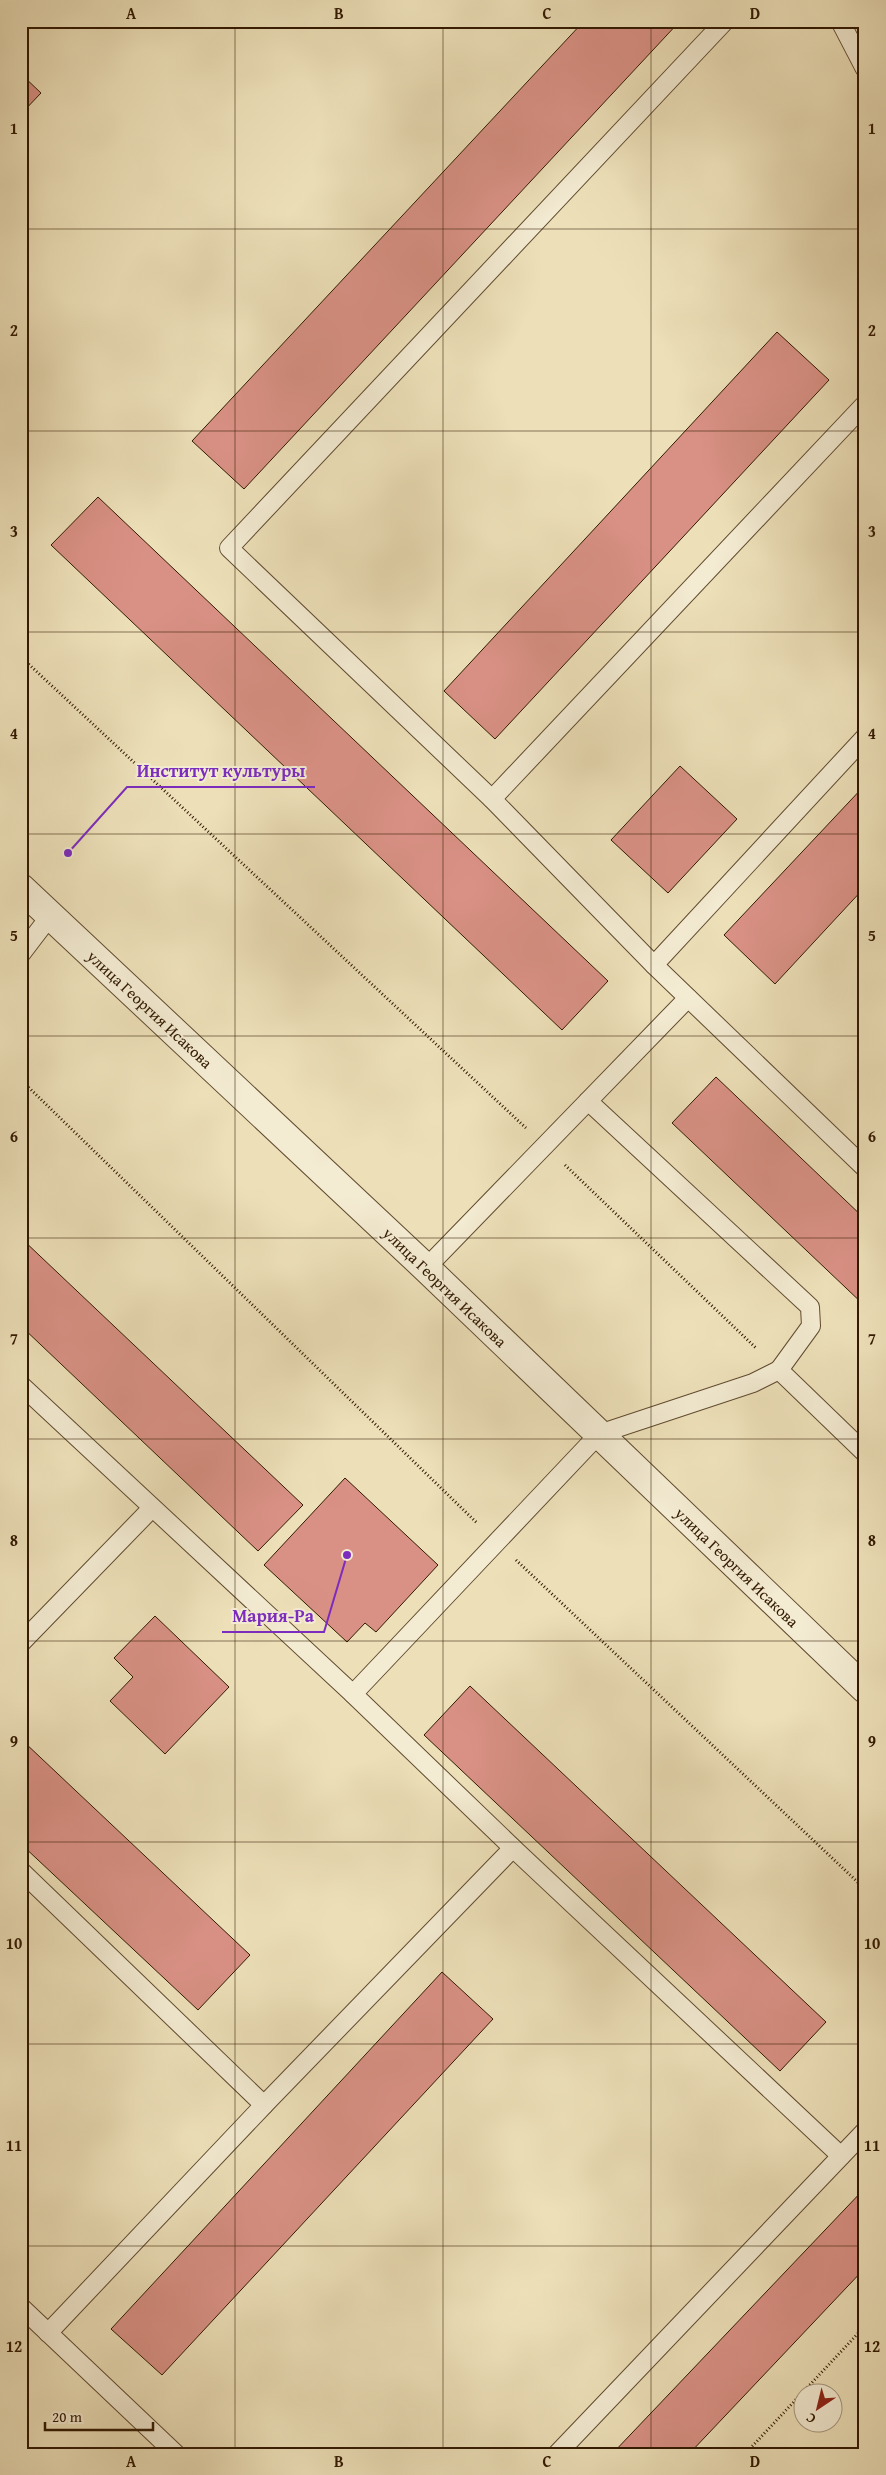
<svg xmlns="http://www.w3.org/2000/svg" width="886" height="2475" font-family="'Gentium Book Plus',serif">
<style>
.building{fill:#d99185;stroke:#321901}
.lines{fill:none;stroke-linecap:round;stroke-linejoin:round}
.service-casing{stroke:#614b2f;stroke-width:20}
.tertiary-casing{stroke:#614b2f;stroke-width:30}
.path{stroke:#321901;stroke-width:3;stroke-dasharray:1 2.5;stroke-linecap:butt}
.service{stroke:#f3ebd2;stroke-width:18}
.tertiary{stroke:#f3ebd2;stroke-width:28}
.grid{fill:none;stroke:#321901;stroke-width:1;stroke-opacity:0.55}
.labels{text-anchor:middle;dominant-baseline:central;stroke-width:4;stroke-linejoin:round;paint-order:stroke}
.street-label{font-size:16px;fill:#321901;stroke:#f3ebd2}
.leader{fill:none;stroke:#7b2cbf;stroke-width:2}
.callout-dot{fill:#7b2cbf;stroke:#f3ebd2;stroke-width:2}
.callout-label{font-size:18px;text-anchor:middle;font-weight:bold;fill:#7b2cbf;stroke:#f3ebd2;stroke-width:4;stroke-linejoin:round;paint-order:stroke}
.neatline{fill:none;stroke:#321901;stroke-width:2}
.grid-label{font-size:16px;text-anchor:middle;font-weight:bold;fill:#321901}
</style>
<rect width="100%" height="100%" fill="#ede0b9"/>
<filter id="stains"><feTurbulence type="fractalNoise" baseFrequency=".004" numOctaves="4"/><feColorMatrix values="0 0 0 0 .2 0 0 0 0 .09 0 0 0 0 .02 0 0 0 .5 -.17"/></filter>
<radialGradient id="worn" r=".72"><stop offset=".6" stop-color="#630" stop-opacity="0"/><stop offset="1" stop-color="#630" stop-opacity=".3"/></radialGradient>
<g class="building">
<path d="M584,21H680L244,489L192,441Z"/>
<path d="M21,74L41,93L21,114Z"/>
<path d="M777,332L829,380L495,739L444,691Z"/>
<path d="M98,497L608,981L562,1030L51,545Z"/>
<path d="M680,766L737,819L668,893L611,840Z"/>
<path d="M865,785V887L775,984L724,935Z"/>
<path d="M716,1077L865,1219V1306L672,1123Z"/>
<path d="M21,1238L303,1505L258,1551L21,1326Z"/>
<path d="M345,1478L438,1565L376,1632L365,1623L347,1642L264,1565Z"/>
<path d="M155,1616L229,1687L165,1754L110,1701L133,1677L114,1658Z"/>
<path d="M470,1686L826,2022L780,2071L424,1735Z"/>
<path d="M23,1741L250,1955L198,2010L21,1844Z"/>
<path d="M442,1972L493,2019L162,2375L111,2329Z"/>
<path d="M865,2188V2268L689,2454H612Z"/>
</g>
<g class="lines">
<g class="service-casing">
<g id="service">
<path d="M725,21L229,548L492,799L654,965L865,1168"/>
<path d="M840,21L865,69"/>
<path d="M492,799L865,404"/>
<path d="M21,954L50,916"/>
<path d="M654,965L865,737"/>
<path d="M588,1101L810,1307L811,1326L779,1370L865,1453"/>
<path d="M426,1268L688,998"/>
<path d="M21,1385L353,1694L599,1434L753,1383L779,1370"/>
<path d="M21,1643L152,1508"/>
<path d="M513,1848L841,2156"/>
<path d="M21,1871L264,2105L513,1848L353,1694"/>
<path d="M21,2307L176,2454"/>
<path d="M48,2333L264,2105"/>
<path d="M557,2454L865,2131"/>
</g>
</g>
<g class="tertiary-casing">
<path id="tertiary" d="M21,888L426,1268L865,1689"/>
</g>
<g class="path">
<path d="M21,657L526,1128"/>
<path d="M21,1080L477,1523"/>
<path d="M565,1165L757,1349"/>
<path d="M516,1560L865,1889"/>
<path d="M745,2454L865,2326"/>
</g>
<use href="#service" class="service"/>
<use href="#tertiary" class="tertiary"/>
</g>
<path class="grid" d="M235,21V2454M443,21V2454M651,21V2454M21,229H865M21,431H865M21,632H865M21,834H865M21,1036H865M21,1238H865M21,1439H865M21,1641H865M21,1842H865M21,2044H865M21,2246H865"/>
<g class="labels">
<g class="street-label">
<text transform="translate(150 1009) rotate(43)">улица Георгия Исакова</text>
<text transform="translate(445 1287) rotate(44)">улица Георгия Исакова</text>
<text transform="translate(737 1567) rotate(44)">улица Георгия Исакова</text>
</g>
</g>
<path class="leader" d="M68 853L127 787H315M347 1555L324 1632H222"/>
<g class="callout-dot">
<circle cx="68" cy="853" r="5"/>
<circle cx="347" cy="1555" r="5"/>
</g>
<g class="callout-label">
<text x="221" y="777">Институт культуры</text>
<text x="273" y="1622">Мария-Ра</text>
</g>
<rect width="886" height="2475" fill="none" stroke="#ede0b9" stroke-width="55"/>
<g transform="translate(818 2408) rotate(215)"><circle r="24" fill="#f3ebd2" stroke="#a6977e"/>
<path d="M0-4L9 19L0 12L-9 19Z" fill="#8f2418"/>
<text y="-8" font-size="14" font-weight="bold" text-anchor="middle" fill="#321901">С</text>
</g>
<path d="M45 2422v8h108v-8" fill="none" stroke="#321901" stroke-width="2.5"/>
<text x="52" y="2422" font-size="15" fill="#321901" stroke="#f3ebd2" stroke-width="4" paint-order="stroke">20 m</text>
<rect x="28" y="28" width="830" height="2420" class="neatline"/>
<g class="grid-label">
<text x="131" y="19">A</text>
<text x="339" y="19">B</text>
<text x="547" y="19">C</text>
<text x="755" y="19">D</text>
<text x="14" y="134">1</text>
<text x="872" y="134">1</text>
<text x="14" y="336">2</text>
<text x="872" y="336">2</text>
<text x="14" y="537">3</text>
<text x="872" y="537">3</text>
<text x="14" y="739">4</text>
<text x="872" y="739">4</text>
<text x="14" y="941">5</text>
<text x="872" y="941">5</text>
<text x="14" y="1142">6</text>
<text x="872" y="1142">6</text>
<text x="14" y="1344">7</text>
<text x="872" y="1344">7</text>
<text x="14" y="1546">8</text>
<text x="872" y="1546">8</text>
<text x="14" y="1747">9</text>
<text x="872" y="1747">9</text>
<text x="14" y="1949">10</text>
<text x="872" y="1949">10</text>
<text x="14" y="2151">11</text>
<text x="872" y="2151">11</text>
<text x="14" y="2352">12</text>
<text x="872" y="2352">12</text>
<text x="131" y="2467">A</text>
<text x="339" y="2467">B</text>
<text x="547" y="2467">C</text>
<text x="755" y="2467">D</text>
</g>
<rect width="100%" height="100%" filter="url(#stains)"/>
<rect width="100%" height="100%" fill="url(#worn)"/>
</svg>
